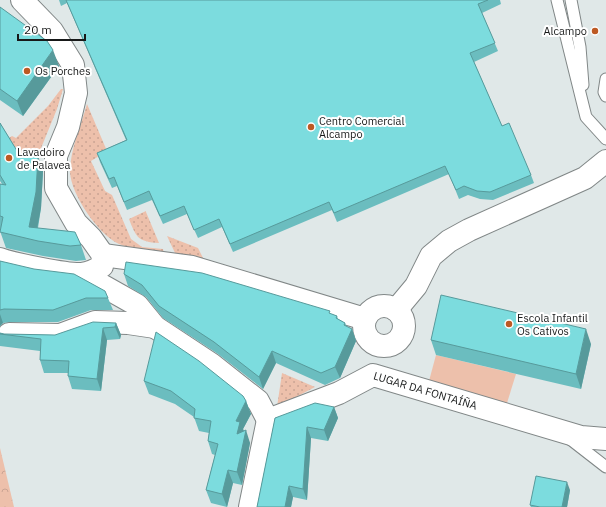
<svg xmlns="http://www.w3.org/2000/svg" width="606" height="507" font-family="'IBM Plex Sans',sans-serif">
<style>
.grass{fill:url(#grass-dots)}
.forest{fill:url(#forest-crowns)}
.park{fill:#edc0ab}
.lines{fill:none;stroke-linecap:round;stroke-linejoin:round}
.service-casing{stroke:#818787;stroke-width:13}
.minor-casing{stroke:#818787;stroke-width:24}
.service{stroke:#fff;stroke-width:11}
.minor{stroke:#fff;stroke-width:22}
.wall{fill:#6bbdbf}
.shaded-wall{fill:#579a9b}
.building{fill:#7cdcde;stroke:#579a9b}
.poi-dot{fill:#bd5923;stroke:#fff;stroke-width:1.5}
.labels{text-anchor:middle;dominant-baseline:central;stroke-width:4;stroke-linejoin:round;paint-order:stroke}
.poi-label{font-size:11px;fill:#171919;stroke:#fff;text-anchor:start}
.street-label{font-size:11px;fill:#171919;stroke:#fff}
</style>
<defs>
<pattern id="grass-dots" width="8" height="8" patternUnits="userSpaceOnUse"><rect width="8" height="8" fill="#edc0ab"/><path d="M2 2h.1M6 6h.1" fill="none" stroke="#caa493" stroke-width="1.8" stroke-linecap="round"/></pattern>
<pattern id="forest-crowns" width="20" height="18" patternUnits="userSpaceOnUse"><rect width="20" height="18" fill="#edc0ab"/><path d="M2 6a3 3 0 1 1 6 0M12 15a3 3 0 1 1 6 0" fill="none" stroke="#caa493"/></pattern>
</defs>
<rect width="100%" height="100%" fill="#e0e8e8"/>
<g class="grass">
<path d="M61,89H63L57,109L39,153C29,158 22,157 17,147H11L0,144L12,136L16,138L48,106Z"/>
<path d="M87,104L107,151L91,161L105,191L112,195L131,239L142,247L163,249L164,254C149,251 133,250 119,244C99,235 71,195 70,172C70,149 81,126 87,104Z"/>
<path d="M146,211V212L159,243C138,242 136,237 129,219Z"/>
<path d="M167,236L198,248L204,260L176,255Z"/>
<path d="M282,373L315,387L277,407Z"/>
</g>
<path class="forest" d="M0,448L14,507H0Z"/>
<path class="park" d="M436,355L516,374L507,403L429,381Z"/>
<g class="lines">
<g class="service-casing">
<g id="service">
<path d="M557,0L586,117L606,139"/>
<path d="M571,0L580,47L583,85"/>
<path d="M606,79L604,92L606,96"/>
<path d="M570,439L606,467"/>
</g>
</g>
<g class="minor-casing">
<g id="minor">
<path d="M103,255L192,267L365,319"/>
<path d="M0,259C14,264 68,275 82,274C90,273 96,270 102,266L103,255L91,238L76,223L56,188V156L68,127L76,93L73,65L52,31L22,0"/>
<path d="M82,274L137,305L155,327L211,364L258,401L268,420"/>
<circle cx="384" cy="326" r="20"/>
<path d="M396,310L416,286L431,256L449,241L469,230L585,178L606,161"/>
<path d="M9,334L60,335L95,322L128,323L155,327"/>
<path id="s1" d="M250,507L268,420L339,393L373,375L581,437L606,439"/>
</g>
</g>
<use href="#service" class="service"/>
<use href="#minor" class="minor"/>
</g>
<g class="wall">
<path d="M59,0H500L501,4L482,13L498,51L474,62L502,126L531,175L534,183L493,200L480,199L468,195L459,199L449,174L337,222L332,210L233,252L222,227L198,238L187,214L163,224L152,200L127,210L117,186L112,188L100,162L97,153L126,140L67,3L61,6Z"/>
<path d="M0,7L59,66L23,116L0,100Z"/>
<path d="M0,123L19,154L43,171L41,208L38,228L81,245L86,260L76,261L43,256L6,248L0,231V184H2L0,181Z"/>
<path d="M0,261L108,298L113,310H91L58,322H9L3,323L0,326Z"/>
<path d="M124,274L331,314L337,316L338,319L345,323L347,327L352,329L356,341L340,378L325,385L276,363L263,389L218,354L163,318L146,297L128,286Z"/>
<path d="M116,323L121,335L120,339L107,340L101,391L72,389L68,376V373H44L40,360V351L0,346V333L4,334L55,335Z"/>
<path d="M431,340L591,344L581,389L436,355Z"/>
<path d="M144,381L246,401L251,414L243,429L250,443L242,485L233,483L227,507L211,503L206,490L215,455L212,454L208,441L209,433L199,431L194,417L175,404L149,394Z"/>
<path d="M334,407L338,418L328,441L311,438L307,500L293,497L291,507H257L275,418Z"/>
<path d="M570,490L567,507H531L530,505Z"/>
</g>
<g class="shaded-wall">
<path d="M53,50L59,66L23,116L17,101Z"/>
<path d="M38,156L43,171L41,208L35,240L29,227Z"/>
<path d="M0,314L3,323L0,326Z"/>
<path d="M116,323L121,335L120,339L115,327Z"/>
<path d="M103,328L107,340L101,391L97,379Z"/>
<path d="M352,329L356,341L340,378L335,367Z"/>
<path d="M586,329L591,344L581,389L576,374Z"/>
<path d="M272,351L276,363L263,389L259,377Z"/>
<path d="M246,401L251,414L243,429L245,434L246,430L250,443L242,485L237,472V434L236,421Z"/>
<path d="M334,407L338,418L328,441L324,430Z"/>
<path d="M307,427L311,438L307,500L303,489Z"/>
<path d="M228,470L233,483L227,507L222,494Z"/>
<path d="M567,482L570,490L567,507H562Z"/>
<path d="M289,486L293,497L291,507H285Z"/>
</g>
<g class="building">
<path d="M66,0H488L478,4L495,43L470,53L502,126L509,123L531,175L490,192L477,191L464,186L456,190L445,166L334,213L329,202L230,244L219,219L194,230L184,206L160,216L149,191L124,202L114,177L109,179L97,153L127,140Z"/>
<path d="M0,7L47,41L53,50L17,101L0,89Z"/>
<path d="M0,123L19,154L38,156L36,192L29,227L75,232L81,245L70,246L38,241L0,232L3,217L0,216V184L6,185L0,175Z"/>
<path d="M0,261L34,269L74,274L105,291L108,298H86L53,310L4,309L0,310Z"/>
<path d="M126,262L202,273L330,311L329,313L337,316L336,318L345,323L344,325L352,329L335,367L321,373L272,351L259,377L214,342L159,306L142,285L124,274Z"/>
<path d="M441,295L586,329L576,374L431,340Z"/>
<path d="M93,322L116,323L115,327L103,328L97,379L68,376L69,361L40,360L41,339L0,334V333L4,334L55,335Z"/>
<path d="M156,332L199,361L243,396L246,401L236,421L240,422L237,434L246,430L237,472L228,470L222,494L206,490L218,444L208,441L211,421L194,418L195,409L171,391L144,381Z"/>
<path d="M315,403L334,407L324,430L307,427L303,489L289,486L285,507H257L275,418Z"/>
<path d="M536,476L567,482L562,507H540L530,505Z"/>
</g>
<g class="poi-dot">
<circle cx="595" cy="31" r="4"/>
<circle cx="27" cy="71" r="4"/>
<circle cx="311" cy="127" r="4"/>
<circle cx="9" cy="158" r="4"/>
<circle cx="509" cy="324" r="4"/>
</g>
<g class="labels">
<g class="poi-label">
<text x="587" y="31" text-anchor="end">Alcampo</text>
<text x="35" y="71">Os Porches</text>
<text x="319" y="121">Centro Comercial<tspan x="319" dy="13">Alcampo</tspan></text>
<text x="17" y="152">Lavadoiro<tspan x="17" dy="13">de Palavea</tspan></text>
<text x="517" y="318">Escola Infantil<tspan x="517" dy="13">Os Cativos</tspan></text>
</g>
<g class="street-label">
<text stroke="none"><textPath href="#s1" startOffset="258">LUGAR DA FONTAÍÑA</textPath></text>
</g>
</g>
<path d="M18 34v6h67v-6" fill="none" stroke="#171919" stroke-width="2"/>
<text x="24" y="34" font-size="12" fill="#171919" stroke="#ffffff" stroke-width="3" paint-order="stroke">20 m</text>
</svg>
